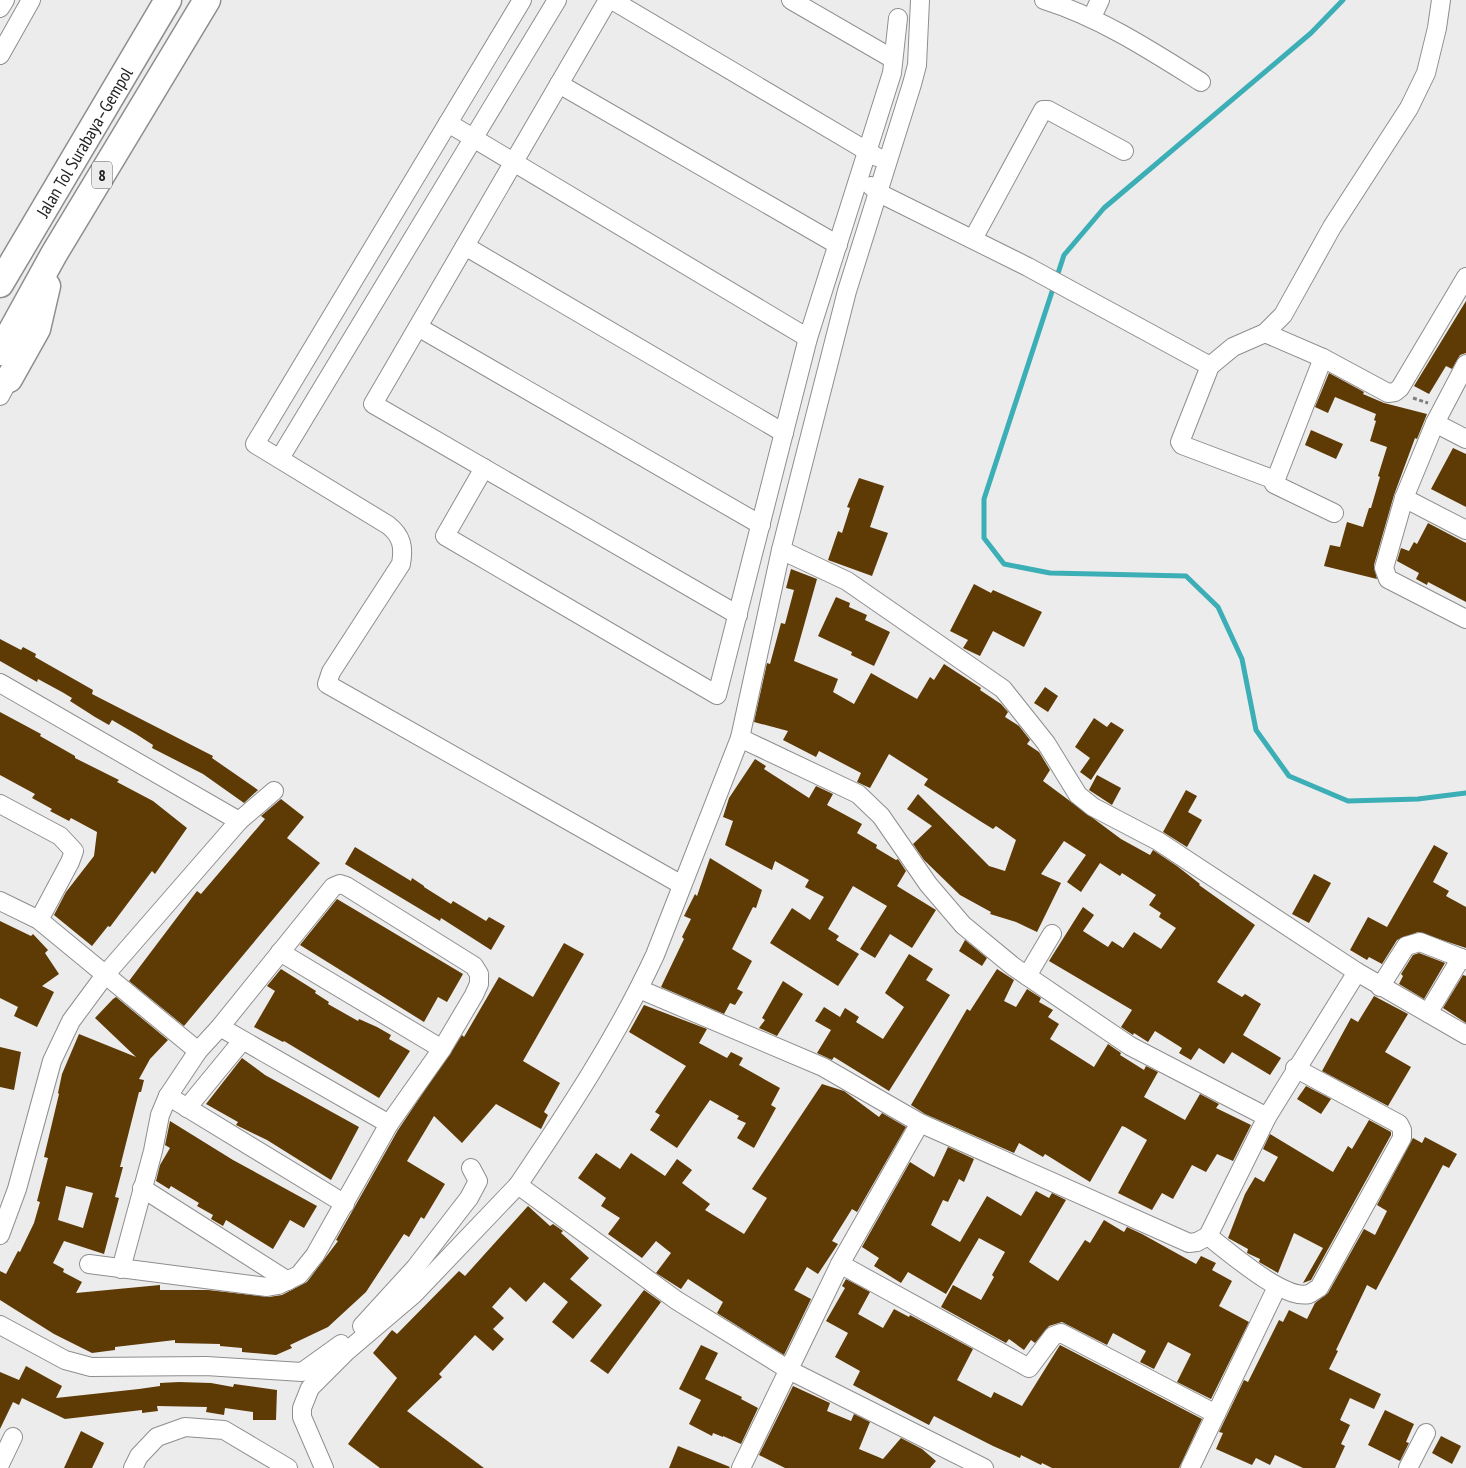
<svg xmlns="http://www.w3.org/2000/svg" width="1466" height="1468" font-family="'PT Sans Narrow',sans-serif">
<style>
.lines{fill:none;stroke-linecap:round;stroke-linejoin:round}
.stream{stroke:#3caeb5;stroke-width:5}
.building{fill:#5e3a05;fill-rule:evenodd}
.minor-casing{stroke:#8e8e8f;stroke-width:20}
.highway-casing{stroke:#8e8e8f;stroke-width:29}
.path{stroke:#7e7e7e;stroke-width:3;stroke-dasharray:4 2.5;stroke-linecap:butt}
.minor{stroke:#fff;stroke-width:18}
.highway{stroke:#fff;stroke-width:26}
.labels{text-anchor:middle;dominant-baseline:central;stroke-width:5;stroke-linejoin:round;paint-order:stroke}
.shield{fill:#ececed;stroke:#5c5c5c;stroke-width:1}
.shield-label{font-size:16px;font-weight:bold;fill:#1e1e1e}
.street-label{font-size:18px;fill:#1e1e1e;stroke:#ececed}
</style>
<rect width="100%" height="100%" fill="#ececed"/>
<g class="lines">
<path class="stream" d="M1343,0L1311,33L1104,208L1064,255L984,499V538L1004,564L1050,573L1186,576L1218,607L1242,659L1256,730L1289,776L1348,801L1418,799L1466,793"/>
</g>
<g class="building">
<path d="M1466,301V353L1460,355L1452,369L1446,366L1429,394L1414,386Z"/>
<path d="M1329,373L1364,392L1363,394L1384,403L1427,414L1417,439L1415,438L1394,495L1374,565L1377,579L1324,566L1330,545L1340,547L1347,522L1363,527L1369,508H1371L1380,477L1378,476L1387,447L1370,441L1376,421L1374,420L1376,414L1335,397L1328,413L1315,407Z"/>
<path d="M1311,430L1343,444L1336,459L1305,445Z"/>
<path d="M1453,448L1466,454V507L1431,489Z"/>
<path d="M859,478L884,486L870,527L888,533L872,576L828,560L838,531L842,533L850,508L847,507Z"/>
<path d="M1428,523L1466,543V602L1428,582L1427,585L1416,579L1419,573L1397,561L1401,548L1409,551L1414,542L1417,544Z"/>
<path d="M791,569L817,579L794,661L838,679L833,692L854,704L871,673L917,699L930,677L934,680L944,664L981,688L980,690L1001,704L1008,712L1005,717L1019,726L1030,740L1027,744L1039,752L1050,770L1043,781L1121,839L1150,855L1153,850L1177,866L1200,884L1199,885L1255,925L1217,982L1242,997L1245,994L1261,1004L1243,1035L1281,1058L1270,1075L1232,1052L1224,1064L1199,1048L1191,1060L1179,1053L1182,1048L1155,1031L1148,1042L1134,1033L1133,1035L1121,1027L1132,1010L1049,961L1083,907L1094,915L1083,931L1108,947L1112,941L1123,948L1134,932L1161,949L1176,928L1159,917L1161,913L1149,905L1156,895L1122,873L1120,876L1100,863L1081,892L1067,882L1086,855L1064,841L1041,874L1061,883L1037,932L1016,922L990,914L991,912L960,895L924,860L913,844L932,826L907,809L918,794L989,866L1005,871L1016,840L996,826L993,829L980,821L924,785L928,779L889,754L870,788L857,782L861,773L819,751L816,757L783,740L788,731L754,722L767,663L770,664L781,623L785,624L794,590L786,588Z"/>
<path d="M974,584L991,593L993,590L1042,612L1024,647L993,631L980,656L963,648L968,640L950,631Z"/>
<path d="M836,597L850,603L849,607L867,615L865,620L890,632L874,666L851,655L852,652L818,636Z"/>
<path d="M0,639L21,650L23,647L36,654L35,657L93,690L92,694L213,756L212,758L258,790L244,803L203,774L152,748L153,745L136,734L112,720L109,725L95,717L70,701L72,698L62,692L38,679L37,682L0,661Z"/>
<path d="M1045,687L1058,696L1048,712L1034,703Z"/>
<path d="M0,712L41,734L40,736L75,756V758L119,780L117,782L153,801L187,828L155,874L152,871L110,927L108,926L92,946L54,915L66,892L94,856L97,832L71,818L69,821L50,811L52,809L32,798L35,794L0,775Z"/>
<path d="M1094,718L1107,727L1111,722L1124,730L1091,780L1080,772L1090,758L1075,747Z"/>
<path d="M755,759L766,766L764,769L809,798L816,786L833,794L827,805L862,824L857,833L877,845L876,848L896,860L898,859L906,871L897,886L936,910L912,948L890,934L875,958L860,949L887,906L853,886L828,929L839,936L836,940L859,954L838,986L770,943L792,908L810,920L824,897L805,887L809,880L775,861L772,870L725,845L733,821L723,817L729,798Z"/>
<path d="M1097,775L1121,788L1112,805L1089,790Z"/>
<path d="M1186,790L1197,796L1188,812L1202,820L1187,847L1163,832Z"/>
<path d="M281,799L304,817L287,838L320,863L184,1026L129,981L197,891L201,894L265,819L261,816Z"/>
<path d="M1434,845L1448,853L1433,882L1449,891L1446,896L1466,907V948L1418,932L1397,940L1382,964L1369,957L1367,960L1350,950L1368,917L1387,927Z"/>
<path d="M355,847L411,881L412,878L424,886V887L451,904L453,901L486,921L489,917L505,926L491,950L441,918L440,921L345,864Z"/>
<path d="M710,858L762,890L756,908L753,907L732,949L752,961L737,989L743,992L735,1005L730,1003L724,1014L661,987L684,939L682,937L691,919L684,916L695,894L697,896Z"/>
<path d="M1314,874L1331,883L1309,923L1292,914Z"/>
<path d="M337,899L463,974L447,1002L438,997L424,1022L300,945Z"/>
<path d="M0,921L31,936L33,934L48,950L45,953L59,974L42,986L54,992L37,1027L14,1016L18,1007L0,998Z"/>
<path d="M965,940L987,958L982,966L959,951Z"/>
<path d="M564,943L584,954L523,1061L560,1083L544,1112L548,1115L541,1129L496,1104L462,1143L434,1116L407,1161L445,1184L424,1219L421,1217L409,1237L404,1234L366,1292L328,1327L290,1345L292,1348L276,1355L242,1352V1348L220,1346V1344L175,1343V1340L115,1347V1350L92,1353L54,1334L0,1300V1271L6,1274L18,1251L20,1252L34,1223L40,1202L37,1201L48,1158L44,1157L59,1094L58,1093L62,1074L79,1034L136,1057L95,1018L113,999L116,997L168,1040L150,1059L139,1079L144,1080L141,1092H139L120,1167H123L115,1197L119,1198L104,1254L64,1241L53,1263L64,1269L63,1272L82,1282L76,1293L160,1285V1290H208L269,1297L282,1295L307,1282L338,1241L336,1240L398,1130L462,1035L464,1037L499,977L533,997ZM66,1186L93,1193L83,1228L58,1220Z"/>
<path d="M1419,953L1445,963L1424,999L1399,984L1403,976L1401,974L1413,955Z"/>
<path d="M909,954L933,969L926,980L950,995L889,1091L834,1057L832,1060L817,1053L831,1030L815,1021L824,1007L840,1017L845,1008L859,1017L856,1022L883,1039L904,1007L885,993Z"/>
<path d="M281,969L316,991L315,993L329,1002L328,1004L358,1021L359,1019L377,1027L391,1035L389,1039L410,1051L379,1098L284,1041L283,1042L254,1027L275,991L267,986Z"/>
<path d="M997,969L1014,980L1004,1001L1016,1007L1027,989L1041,998L1039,1002L1053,1010L1048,1017L1059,1024L1050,1039L1094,1067L1108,1044L1121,1053L1120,1055L1144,1070L1146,1066L1158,1072L1144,1097L1185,1120L1200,1094L1219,1104L1216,1108L1251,1125L1233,1161L1217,1154L1206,1172L1192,1165L1173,1199L1162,1193L1152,1210L1118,1193L1147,1140L1125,1127L1122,1126L1090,1182L1045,1154L1043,1157L1019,1143L1014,1153L925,1114L911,1105L967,1009L970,1011Z"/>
<path d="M1463,975L1466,976V1023L1443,1008Z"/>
<path d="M783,981L803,994L777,1036L759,1028L765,1020L762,1018Z"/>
<path d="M1374,996L1408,1014L1385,1052L1411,1067L1388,1106L1322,1071L1351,1018L1358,1022Z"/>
<path d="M644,1005L707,1029L699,1043L727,1058L731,1052L743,1058L739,1065L780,1088L771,1105L776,1108L754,1148L737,1138L746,1123L737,1119L739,1116L710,1100L677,1148L650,1130L660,1115L655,1112L686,1066L629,1032Z"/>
<path d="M0,1047L21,1052L14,1090L0,1087Z"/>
<path d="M242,1058L265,1075L359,1127L331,1180L267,1140L236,1125L238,1122L206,1104Z"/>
<path d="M822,1084L844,1091L879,1117L882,1113L906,1127L857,1212L852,1209L832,1241L838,1244L818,1274L807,1267L794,1290L811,1299L784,1355L717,1313L723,1302L688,1279L681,1289L656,1273L671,1253L656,1241L642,1258L608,1234L620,1218L601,1206L606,1198L578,1178L596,1153L620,1169L631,1153L665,1176L677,1159L692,1170L682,1183L710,1204L705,1210L744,1234L767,1198L752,1189Z"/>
<path d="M1306,1086L1331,1099L1321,1114L1297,1099Z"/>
<path d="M1369,1120L1391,1132V1135L1311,1280L1303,1283L1323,1248L1294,1233L1278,1273L1259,1262L1260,1259L1247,1253L1248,1249L1228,1238L1245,1194L1255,1177L1264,1182L1278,1157L1263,1149L1270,1134L1333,1172L1348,1146L1352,1149Z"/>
<path d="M170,1121L233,1160L317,1206L304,1228L290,1220L273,1249L226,1220L223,1226L211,1219L213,1215L197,1206L199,1203L171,1186L169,1189L156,1181L160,1165L170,1148L165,1145Z"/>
<path d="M1425,1137L1457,1154L1449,1168L1443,1165L1376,1290L1367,1285L1336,1350L1338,1351L1329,1369L1381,1394L1374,1409L1350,1398L1340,1420L1350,1425L1341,1444L1345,1446L1335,1468H1303L1275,1455L1270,1465L1256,1458L1252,1465L1216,1449L1223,1433L1219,1432L1244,1380L1248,1382L1279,1320L1283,1322L1289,1310L1307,1319L1315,1303L1328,1293L1364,1229L1375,1235L1387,1211L1377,1205L1413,1138L1422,1143Z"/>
<path d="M948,1147L974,1159L964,1182L959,1179L948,1202L943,1200L931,1225L960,1242L987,1196L1021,1216L1036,1191L1049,1198L1052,1193L1066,1200L1029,1262L1058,1281L1085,1240L1090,1243L1104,1220L1124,1232L1127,1227L1142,1234L1196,1264L1201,1256L1216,1263L1212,1270L1232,1281L1219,1306L1249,1322L1211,1399L1177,1382L1191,1354L1168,1342L1154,1369L1140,1362L1146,1351L1113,1333L1107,1345L1062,1322L1049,1326L1035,1343L1031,1340L1024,1350L1009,1339L1006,1343L941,1307L953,1285L981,1300L994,1277L992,1275L1005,1252L979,1238L946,1294L908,1272L901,1283L874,1266L879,1258L862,1247L910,1162L934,1177Z"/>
<path d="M528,1206L550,1226L553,1224L563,1231L561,1233L589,1258L570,1279L602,1305L573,1339L552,1322L568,1302L544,1282L526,1302L510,1287L492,1307L504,1318L493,1329L504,1339L493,1351L475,1335L439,1374L442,1377L407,1411L484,1468H380L348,1444L397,1378L373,1353L392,1330L397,1334L459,1271L465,1276Z"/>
<path d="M846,1279L870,1292L858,1314L883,1328L894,1309L909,1317L910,1315L973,1349L957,1380L991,1398L994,1392L1022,1406L1060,1345L1202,1419L1179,1468H1052L1042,1463L1041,1465L1021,1455L1020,1458L993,1446L934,1416L929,1425L853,1385L860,1371L835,1357L848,1333L826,1321L845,1288L842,1286Z"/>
<path d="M644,1290L661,1302L608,1374L590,1361Z"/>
<path d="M701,1345L718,1353L705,1379L742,1397L741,1399L758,1408L741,1444L723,1436V1437L713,1433L712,1436L689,1424L701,1400L679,1389Z"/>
<path d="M26,1366L62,1386L56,1398L139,1389L160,1386V1383L179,1382L211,1383L233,1387L234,1384L277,1390L276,1420H253V1412L225,1408L224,1415L206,1412L207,1407L157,1406L158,1411L142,1413V1410L65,1419L22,1398L19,1405L13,1402L0,1429V1372L19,1380Z"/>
<path d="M793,1386L830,1403L827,1411L851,1421L854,1414L870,1422L859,1449L883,1459L901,1438L922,1449L936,1461L930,1468H785L759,1455Z"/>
<path d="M1385,1410L1414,1424L1406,1442L1409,1443L1400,1461L1368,1445Z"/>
<path d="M81,1431L104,1443L92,1468H64Z"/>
<path d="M1441,1436L1461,1446L1452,1464L1432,1453Z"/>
<path d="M678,1446L730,1467L729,1468H669Z"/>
</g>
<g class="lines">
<g class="minor-casing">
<g id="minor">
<path d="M522,0L255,444L388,525C402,536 404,547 401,564L331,672L327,684L682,885"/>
<path d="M608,0L373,404L738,615"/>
<path d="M612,0L877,157"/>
<path d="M791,0L893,59"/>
<path d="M1044,0C1101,18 1150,50 1201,82"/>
<path d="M0,8L5,0"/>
<path d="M1092,17L1100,0"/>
<path d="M0,55L31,0"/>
<path d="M559,84L838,245"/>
<path d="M448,123L808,338"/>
<path d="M871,186L879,193L1028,267L1210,366"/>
<path d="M973,239L1043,110H1048L1124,151"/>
<path d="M465,246L784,433"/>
<path d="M418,327L761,525"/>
<path d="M1265,333L1323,358L1388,393L1395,392L1400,388L1466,277"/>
<path d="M1323,358L1274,484L1334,513"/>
<path d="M1466,364L1435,423L1404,498L1384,568L1388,579L1466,619"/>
<path d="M0,396L9,379"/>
<path d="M1435,423L1466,439"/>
<path d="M280,458L557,0"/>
<path d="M484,468L445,536L717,695L808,338L892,73L898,18"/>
<path d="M1275,480L1182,445L1180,442L1210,366L1233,347L1265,333L1283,315L1332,227L1409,108L1426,73L1437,28L1441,0"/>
<path d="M1404,498L1466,530"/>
<path d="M781,550L847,581L1003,689L1046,743L1078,795L1093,807L1158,841L1357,972L1267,1117L1208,1236"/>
<path d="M0,683L239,821L105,975L71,1021L52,1061L17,1189L0,1235"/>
<path d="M740,738L781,550L847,291L912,84L917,65L920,0"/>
<path d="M0,804L60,836L74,851L70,862L39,920"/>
<path d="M239,821L274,791"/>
<path d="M0,901L39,920L198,1051"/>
<path d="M280,952L442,1049"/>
<path d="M1357,972L1466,1035"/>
<path d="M1027,976L1052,934"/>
<path d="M1380,987L1406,946L1420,942L1466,960"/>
<path d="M639,989L823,1067L920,1123L1189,1243L1197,1242L1208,1236C1228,1251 1284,1301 1309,1294C1312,1293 1316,1289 1319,1288L1402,1138V1130L1399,1124L1295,1068"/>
<path d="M1428,1013L1461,958"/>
<path d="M220,1027L389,1124"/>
<path d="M168,1096L345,1204"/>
<path d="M187,1108L242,1041"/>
<path d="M518,1185C568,1111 617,1037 655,955L740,738L858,794L881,816L928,884L963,925L1014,967L1130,1046L1267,1117"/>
<path d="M142,1188L288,1281"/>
<path d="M89,1264L267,1287L278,1285L299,1275L315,1255L389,1124L442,1049L474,995L479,984V974L474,966L346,886L340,884L333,887L220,1027L198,1051L168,1096L160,1115L153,1151L121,1269"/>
<path d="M840,1264L1029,1368L1053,1336L1061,1333L1216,1414"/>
<path d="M0,1325L65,1360L91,1367L206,1366L302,1372L341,1344"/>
<path d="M362,1326L415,1268L469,1198L478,1181L471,1168"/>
<path d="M0,1464L13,1437"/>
<path d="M133,1468L139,1456L157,1437L185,1427L224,1430L288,1468"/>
<path d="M324,1468L302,1417V1408L310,1388L346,1352L413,1295L518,1185L676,1300L789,1370L984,1468"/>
<path d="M741,1468L840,1264L920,1123"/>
<path d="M1190,1468L1277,1287"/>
<path d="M1408,1468L1426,1433"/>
</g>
</g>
<g class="highway-casing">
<g id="highway">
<path id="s1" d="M0,284L168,0"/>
<path d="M0,352L54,254L207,0"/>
<path d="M9,379L37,329L47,286"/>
</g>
</g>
<path class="path" d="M1413,398L1428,403"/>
<use href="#minor" class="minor"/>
<use href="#highway" class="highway"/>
</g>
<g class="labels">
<rect class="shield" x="92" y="161.5" width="20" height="27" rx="4"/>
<g class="shield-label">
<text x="102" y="175">8</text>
</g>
<g class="street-label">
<text stroke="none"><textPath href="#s1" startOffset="165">Jalan Tol Surabaya–Gempol</textPath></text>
</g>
</g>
</svg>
